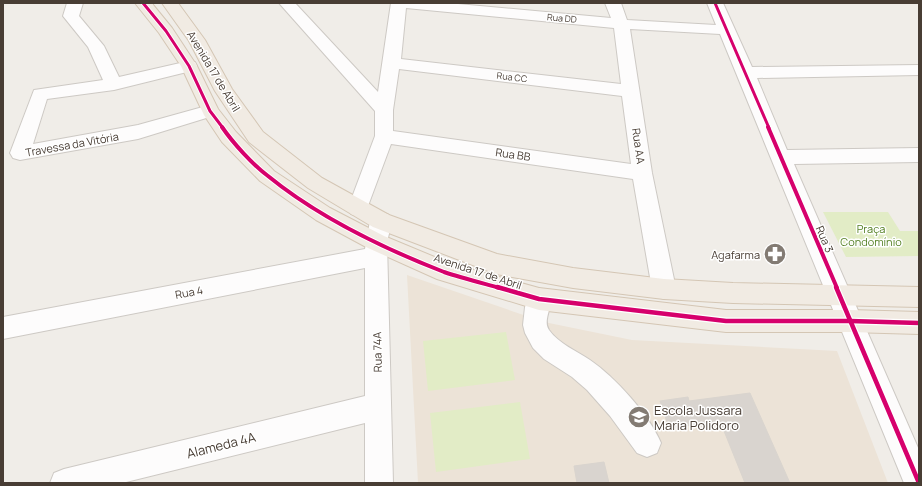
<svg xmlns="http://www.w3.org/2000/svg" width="922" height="486" font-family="Manrope,sans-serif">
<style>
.education{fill:#ece3d7}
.green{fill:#e2ecc6}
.building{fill:#d9d4cf;stroke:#d9d4ce}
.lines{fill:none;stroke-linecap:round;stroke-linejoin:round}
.minor-casing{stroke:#cdc9c4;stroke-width:2}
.major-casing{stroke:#d4c6b4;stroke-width:2}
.minor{fill:#fdfcfc;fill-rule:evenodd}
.major{fill:#f1ebe3;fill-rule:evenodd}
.cycleway-far2-casing{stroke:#fff;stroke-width:5}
.cycleway-far1-casing{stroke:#fff;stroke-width:6}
.cycleway-casing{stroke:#fff;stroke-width:7}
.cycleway-far2{stroke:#d6006c;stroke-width:3}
.cycleway-far1{stroke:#d6006c;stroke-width:4}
.cycleway{stroke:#d6006c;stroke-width:4.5}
.labels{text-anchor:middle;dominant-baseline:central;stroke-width:3;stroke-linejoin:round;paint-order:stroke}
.far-street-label{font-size:9px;fill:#483d34;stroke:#fff}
.street-label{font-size:11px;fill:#483d34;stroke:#fff}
.park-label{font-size:11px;fill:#527f22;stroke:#fff}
.poi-label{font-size:11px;fill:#483d34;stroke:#fff;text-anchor:end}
.near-poi-label{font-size:13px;fill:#483d34;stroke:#fff;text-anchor:start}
.near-street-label{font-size:13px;fill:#483d34;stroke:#fff}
</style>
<rect width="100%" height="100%" fill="#f0ede8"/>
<path class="education" d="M407,275L544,322L632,340L837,351L888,483H418Z"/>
<g class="green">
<path d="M823,212H888L900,231H919V256L846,257Z"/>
<path d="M506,332L515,380L428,391L423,341Z"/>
<path d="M520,402L530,459L436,472L430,413Z"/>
</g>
<g class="building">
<path d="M750,393L790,483H745L720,421L669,428L660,401L688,397L689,401Z"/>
<path d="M604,462L609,483H577L574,466Z"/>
</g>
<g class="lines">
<g class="minor-casing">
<g id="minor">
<path d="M67,3H83L79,16L104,46L119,77L189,61L195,62L197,66L195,70L114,90L47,99L33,144L138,125L210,105L216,107L219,111L216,115L138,139L20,160L13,158L10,153L34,90L103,80L88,47L63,16Z"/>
<path d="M279,3H295L378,92L391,3H447L611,18L605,3H621L627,20L716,25L707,3H723L752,67L919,65V75L757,78L787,150L919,148V162L794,164L919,450V483H904L720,34L630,29L652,173L676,289L672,296L664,299L656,296L652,289L633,179L391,144L365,214L358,216L351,214L348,208L375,136V111ZM406,8L614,28L621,84L401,59ZM399,69L622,96L631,164L393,131V110Z"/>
<path d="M381,212L389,215L392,221L387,242L393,483H365V423L122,483H50L54,473L64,469L365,396V268L3,339V317L365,249L370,221L373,215Z"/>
<path d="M539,288L547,292C549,294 551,297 551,300C551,309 543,321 549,330C559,344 577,351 590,360C615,377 650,416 661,443L657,453L647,457L637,453L610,416L587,390L572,377L544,359L533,348L525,333L523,325L525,307L531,292Z"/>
</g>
</g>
<g class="major-casing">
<g id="major">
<path d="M135,3H152L154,6L172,28L197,66L218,109L236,132L274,171L330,208L384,236L449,263L539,288L726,310H850L919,312V334L850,332H726L539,310L437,279L368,248L316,220L260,181L222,142L204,115L181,66L159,33Z"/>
<path d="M162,3H178L205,40L232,89L263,132L322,178L389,215L497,254L573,268L664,279L733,283L919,287V307L733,303L664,299L573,288L496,274L373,227L308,188L249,142L215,91L189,41Z"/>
</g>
</g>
<use href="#minor" class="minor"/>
<use href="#major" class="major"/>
<g class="cycleway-far2-casing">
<g id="cycleway-far2">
<path d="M143,3L166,31L189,66L210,111L223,128"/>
<path d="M715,3L769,128"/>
</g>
</g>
<g class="cycleway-far1-casing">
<g id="cycleway-far1">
<path d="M222,127C233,143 253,165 268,176C317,216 385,249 444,272C462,278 482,283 500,288"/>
<path d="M768,127L837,288"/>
</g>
</g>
<g class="cycleway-casing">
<g id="cycleway">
<path d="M497,287L539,299L726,321H850L919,323"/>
<path d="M836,287L919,483"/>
</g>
</g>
<use href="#cycleway-far2" class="cycleway-far2"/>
<use href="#cycleway-far1" class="cycleway-far1"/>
<use href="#cycleway" class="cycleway"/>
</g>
<defs>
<g id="pharmacy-disc" transform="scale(1.15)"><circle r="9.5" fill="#837b73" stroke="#fff"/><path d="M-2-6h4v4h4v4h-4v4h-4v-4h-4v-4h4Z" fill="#fff"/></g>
<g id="school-disc" transform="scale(1.15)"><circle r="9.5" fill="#837b73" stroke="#fff"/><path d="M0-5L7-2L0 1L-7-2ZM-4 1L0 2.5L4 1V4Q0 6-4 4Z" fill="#fff"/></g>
</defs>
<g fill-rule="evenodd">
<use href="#pharmacy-disc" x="775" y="254"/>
<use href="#school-disc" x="639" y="417"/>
</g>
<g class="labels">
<g class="far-street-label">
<text transform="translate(562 18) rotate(5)">Rua DD</text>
<text transform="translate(512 77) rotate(7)">Rua CC</text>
</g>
<g class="street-label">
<text transform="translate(214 71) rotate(59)">Avenida 17 de Abril</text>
<text transform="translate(72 144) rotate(-10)">Travessa da Vitória</text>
<text transform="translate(639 146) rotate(82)">Rua AA</text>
<text transform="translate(513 154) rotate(8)">Rua BB</text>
<text transform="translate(825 239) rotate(67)">Rua 3</text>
<text transform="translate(478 271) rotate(18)">Avenida 17 de Abril</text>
<text transform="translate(189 292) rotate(-11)">Rua 4</text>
<text transform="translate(377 352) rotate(-91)">Rua 74A</text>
</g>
<g class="park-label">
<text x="871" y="228">Praça<tspan x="871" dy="13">Condomínio</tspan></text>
</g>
<g class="poi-label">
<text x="760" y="254">Agafarma</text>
</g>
<g class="near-poi-label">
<text x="654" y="410">Escola Jussara<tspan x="654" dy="15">Maria Polidoro</tspan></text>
</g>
<g class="near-street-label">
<text transform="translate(221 445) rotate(-14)">Alameda 4A</text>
</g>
</g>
<rect width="922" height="486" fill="none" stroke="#483d34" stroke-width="8"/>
</svg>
